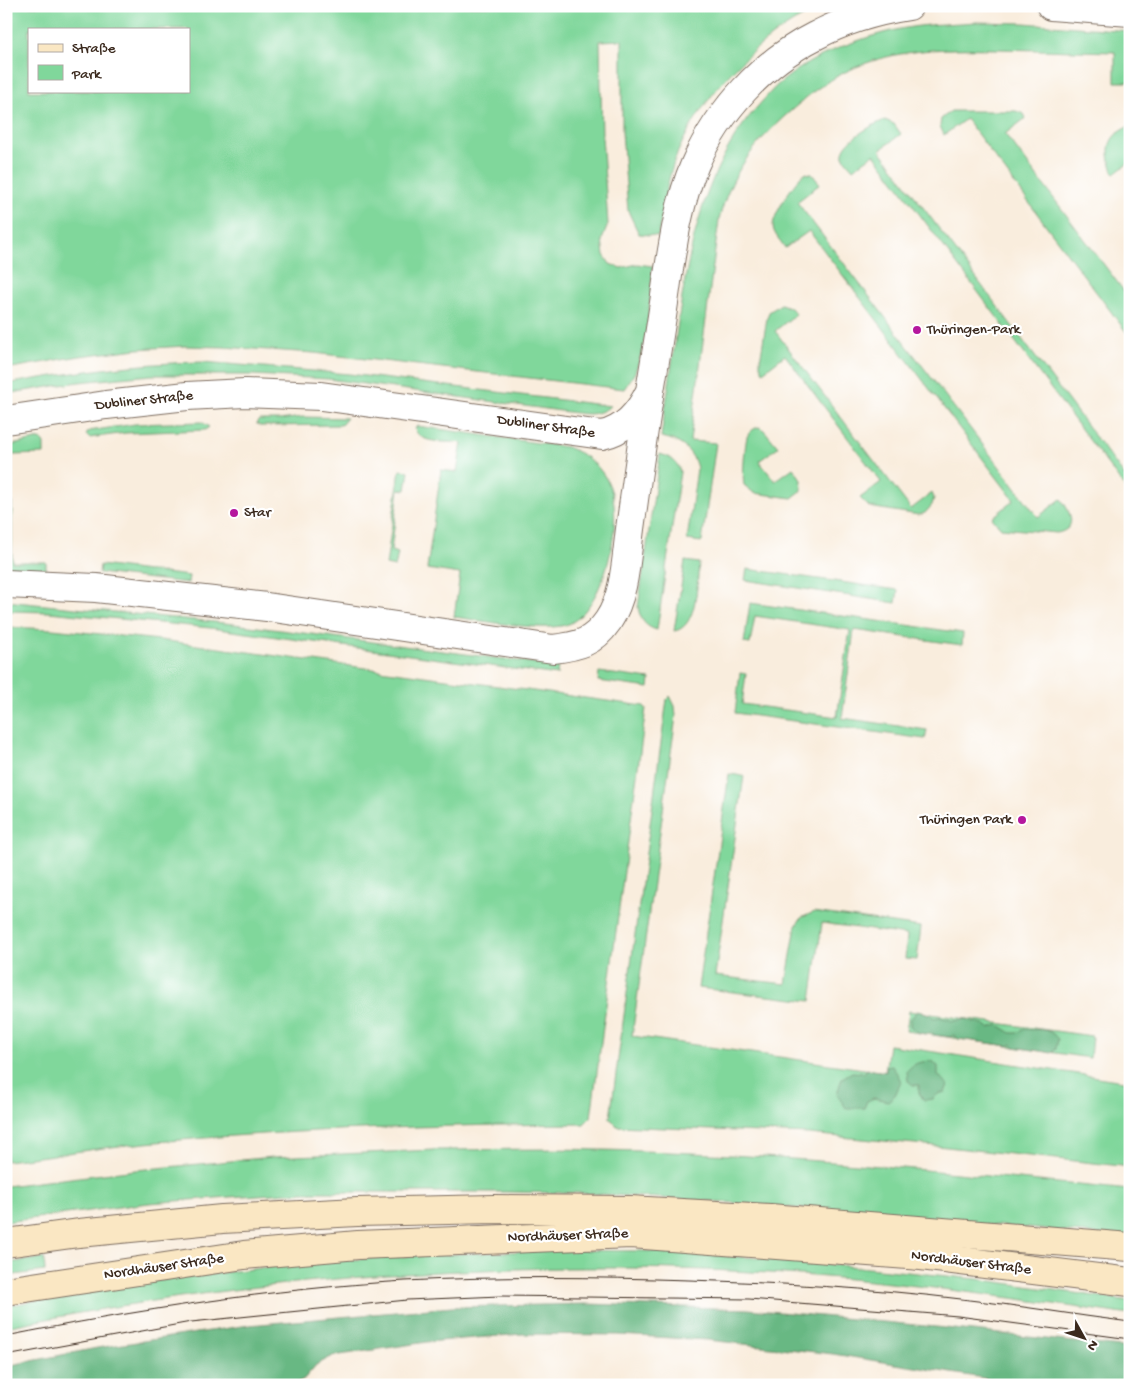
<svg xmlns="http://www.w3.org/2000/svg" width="1136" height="1391" font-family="'Gochi Hand',sans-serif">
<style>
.green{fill:#80d79b;stroke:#5e805c;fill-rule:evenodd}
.forest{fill:#68b883;stroke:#527150}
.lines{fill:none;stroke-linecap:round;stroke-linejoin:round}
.minor-casing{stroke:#7e6e61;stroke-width:30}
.secondary-casing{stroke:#7e6e61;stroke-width:30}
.minor{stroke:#fff;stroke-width:28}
.secondary{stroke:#fae7c3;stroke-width:28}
.tram{stroke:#3b2a1e;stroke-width:1}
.poi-dot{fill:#b5179e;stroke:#fff;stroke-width:2}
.labels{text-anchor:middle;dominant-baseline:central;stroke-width:4.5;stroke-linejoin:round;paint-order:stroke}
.poi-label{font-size:15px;fill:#3b2a1e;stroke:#fff;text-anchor:start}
.street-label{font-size:15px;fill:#3b2a1e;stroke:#fff}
</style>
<rect width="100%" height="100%" fill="#fff"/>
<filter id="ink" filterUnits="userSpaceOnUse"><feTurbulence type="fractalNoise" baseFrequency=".02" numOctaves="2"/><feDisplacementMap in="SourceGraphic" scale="10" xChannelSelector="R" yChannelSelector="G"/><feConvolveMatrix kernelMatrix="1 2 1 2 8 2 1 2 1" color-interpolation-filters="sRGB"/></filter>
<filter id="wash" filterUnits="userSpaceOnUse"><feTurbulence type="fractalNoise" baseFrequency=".0096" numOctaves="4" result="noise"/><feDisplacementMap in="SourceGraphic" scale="20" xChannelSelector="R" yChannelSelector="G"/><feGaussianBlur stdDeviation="1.12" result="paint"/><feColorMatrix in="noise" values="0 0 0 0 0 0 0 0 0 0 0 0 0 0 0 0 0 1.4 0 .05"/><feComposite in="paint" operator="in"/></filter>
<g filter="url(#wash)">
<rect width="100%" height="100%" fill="#f9eddd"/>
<g class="green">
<path d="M6,6H827C768,27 711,85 683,141C668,170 664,204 658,236L639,234L628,211L622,132V40L600,41L602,136L608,224L602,240L604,255L610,264L621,268L637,264L653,266C650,298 648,343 635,372C632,378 628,383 624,389L314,353L223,347L185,346L137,349L80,356L6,369ZM29,29H189V91H29Z"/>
<path d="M977,22L1023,23L1130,31V82H1115V52C1076,51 1037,50 998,49C941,48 887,48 836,77C817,87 801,102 785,116C752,146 730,176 719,220L690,441L716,443L702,542L687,540L697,469C694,451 679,440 661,437C666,401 672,365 677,329C689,249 703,168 758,106C767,96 775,86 785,79C815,55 854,40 891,31C919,24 949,24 977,22Z"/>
<path d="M951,111H1016L1024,114L1026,118L1005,134L1130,299V337L966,119L944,135L940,126L941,119Z"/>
<path d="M885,120L894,124L901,134L880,150L1130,483V494L874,154L853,169C850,165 845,161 843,156C840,142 874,124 885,120Z"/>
<path d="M1130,126V162L1114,174C1106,152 1105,136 1130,126Z"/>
<path d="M805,173L812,174L820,184L797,202L1038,517L1061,499C1070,511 1079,529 1057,533L1001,528L992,518L1014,500L809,231L785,248C781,241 774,235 773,227C772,216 795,180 805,173Z"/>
<path d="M781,304L791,308L796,314L775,331L911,509L932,493L934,498L932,505L925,513L919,515L869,507L860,498L881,482L785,355L763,372L760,365V361L767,318L769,312Z"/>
<path d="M203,362L349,374L611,406C596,417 586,414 568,412L328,379L253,375H151L79,382L6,394V384C73,372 135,363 203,362Z"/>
<path d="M303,417L347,418L341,425L260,426L256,423L259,420H279Z"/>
<path d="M202,422L209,427L205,430L126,433L89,438L86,435L89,431L135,424Z"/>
<path d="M417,426L567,447C586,454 603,468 610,487C624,522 605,604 571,623C550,634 480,620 454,617L460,574L427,569L441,470L457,472L462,443C448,441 420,445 415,429Z"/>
<path d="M759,427L764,430L778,447L759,461L775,481L793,468L802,480L801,491L792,498L754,493L744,485C742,478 745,445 747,437C749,432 754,428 759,427Z"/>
<path d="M41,439L44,444V454L12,455V562H46V569L6,567V446Z"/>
<path d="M660,454C670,457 678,461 680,472L657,630C645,627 640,619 638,607Z"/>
<path d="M400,470L409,471L406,490L399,489L391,551L398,553L395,567L386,565Z"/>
<path d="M685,561L699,563C697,581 698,628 674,631Z"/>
<path d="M100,565L189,576L188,583L99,573Z"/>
<path d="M747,569L898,590L896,603L745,580Z"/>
<path d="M6,601L234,624L558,666L557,675L210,628L49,612L6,611Z"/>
<path d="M750,603L963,633L962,645L854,630L842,718L927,730L925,739L735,713L740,673L746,674L742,704L837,717L850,630L755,616L750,644L744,643Z"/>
<path d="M6,627L52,629L160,640L644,706L646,708L591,1117L584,1124C445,1125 306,1129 168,1141C114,1145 60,1155 6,1161Z"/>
<path d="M599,672L650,679L649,688L598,681Z"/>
<path d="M670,696L675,706L676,716L632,1036L885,1072L889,1045L1130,1082V1167L947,1147L809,1134L617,1126L610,1118L667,699Z"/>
<path d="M729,774L744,776L715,976L786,984L796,926L801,918L814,912L921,927L917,960L905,959L907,935L822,923L811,1001L698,988Z"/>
<path d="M909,1011L1092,1036L1090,1058L906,1031Z"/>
<path d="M434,1150C489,1150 544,1148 600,1150C777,1153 954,1173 1130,1190V1237L725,1202L580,1193L505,1192H301L229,1197L149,1203L6,1222V1186L136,1170L273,1157Z"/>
<path d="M552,1250L650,1251L788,1260L977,1279L1130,1301V1315C1025,1300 920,1284 814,1276C544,1256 271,1273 6,1327V1306L114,1286L285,1265L388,1257Z"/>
<path d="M44,1258L45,1271L6,1276V1263Z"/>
</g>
<g class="forest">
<path d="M917,1011L927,1013L934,1018L940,1017L953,1021L967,1019C974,1024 982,1021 989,1028L998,1025L1011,1033H1017L1025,1029C1033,1031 1046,1027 1053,1034C1055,1035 1056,1038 1058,1039L1056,1049L1052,1053L1014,1047L1012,1044L1009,1046L958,1039L954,1035L950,1037L934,1035L932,1032C923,1036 917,1033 910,1026V1020Z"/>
<path d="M932,1061L938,1066V1076L943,1079L948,1085L945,1092L938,1094L933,1099L924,1100L919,1093V1085H913L908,1081L907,1071C914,1062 921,1062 932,1061Z"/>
<path d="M892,1066L898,1075L901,1082L895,1095L888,1101L874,1098L867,1101L864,1108H846L837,1094L842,1078L852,1072L864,1073L867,1069L886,1072V1067Z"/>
<path d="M586,1304L748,1309L936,1327L1130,1348V1385H1027L833,1354L708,1340L618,1335L522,1334L427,1342L333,1356L316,1365L304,1379L292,1385H6V1366L97,1348L249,1325L452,1307Z"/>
</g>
</g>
<g filter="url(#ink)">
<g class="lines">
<g class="minor-casing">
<g id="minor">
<path d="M1051,6L1130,12"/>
<path d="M6,420L106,405L187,396L245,393L321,396L602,435C626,430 640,412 650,391C656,355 662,318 667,282C673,242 679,201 695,164C718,111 763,62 815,36C843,21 877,11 909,6"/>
<path d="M6,584L96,588L267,607L553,649C578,646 593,643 608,621C625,596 626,559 630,529C636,485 642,441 649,397"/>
</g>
</g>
<g class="secondary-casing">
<g id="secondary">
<path d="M6,1243L79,1233L222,1219L357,1212L494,1209L630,1210L770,1218L1130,1247"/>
<path d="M6,1291L244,1255L358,1245L631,1234L921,1256L1130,1282"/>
</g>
</g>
<use href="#minor" class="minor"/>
<use href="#secondary" class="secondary"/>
<g class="tram">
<path d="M6,1336C138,1310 271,1289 405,1281C500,1276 595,1277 689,1280C780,1283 871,1288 961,1299C1017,1305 1074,1315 1130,1322"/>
<path d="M6,1356L191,1322L407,1300L500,1296L749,1299L958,1316L1130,1339"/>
</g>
</g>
</g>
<g class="poi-dot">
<circle cx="917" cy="330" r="5"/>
<circle cx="234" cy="513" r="5"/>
<circle cx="1022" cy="820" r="5"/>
</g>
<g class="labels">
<g class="poi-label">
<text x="927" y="330">Thüringen-Park</text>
<text x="244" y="513">Star</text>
<text x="1012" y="820" text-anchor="end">Thüringen Park</text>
</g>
<g class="street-label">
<text transform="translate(144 401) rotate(-6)">Dubliner Straße</text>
<text transform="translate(546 427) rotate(8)">Dubliner Straße</text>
<text transform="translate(568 1236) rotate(-2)">Nordhäuser Straße</text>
<text transform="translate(971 1263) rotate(7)">Nordhäuser Straße</text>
<text transform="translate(164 1267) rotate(-8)">Nordhäuser Straße</text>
</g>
</g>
<rect width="1136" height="1391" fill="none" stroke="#fff" stroke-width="25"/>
<rect x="28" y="28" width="162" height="65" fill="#ffffff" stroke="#b1aaa5"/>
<rect x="38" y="44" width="25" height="8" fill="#fae7c3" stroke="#b1aaa5"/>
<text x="72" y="52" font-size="15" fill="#3b2a1e">Straße</text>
<rect x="38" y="65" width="25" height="15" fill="#80d79b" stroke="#b1aaa5"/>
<text x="72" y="78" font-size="15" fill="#3b2a1e">Park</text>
<g transform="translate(1084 1338) rotate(130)" stroke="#ffffff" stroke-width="4" paint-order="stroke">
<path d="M0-4L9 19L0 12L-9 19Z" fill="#3b2a1e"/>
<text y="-8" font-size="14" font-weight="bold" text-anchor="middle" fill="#3b2a1e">N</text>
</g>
</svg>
